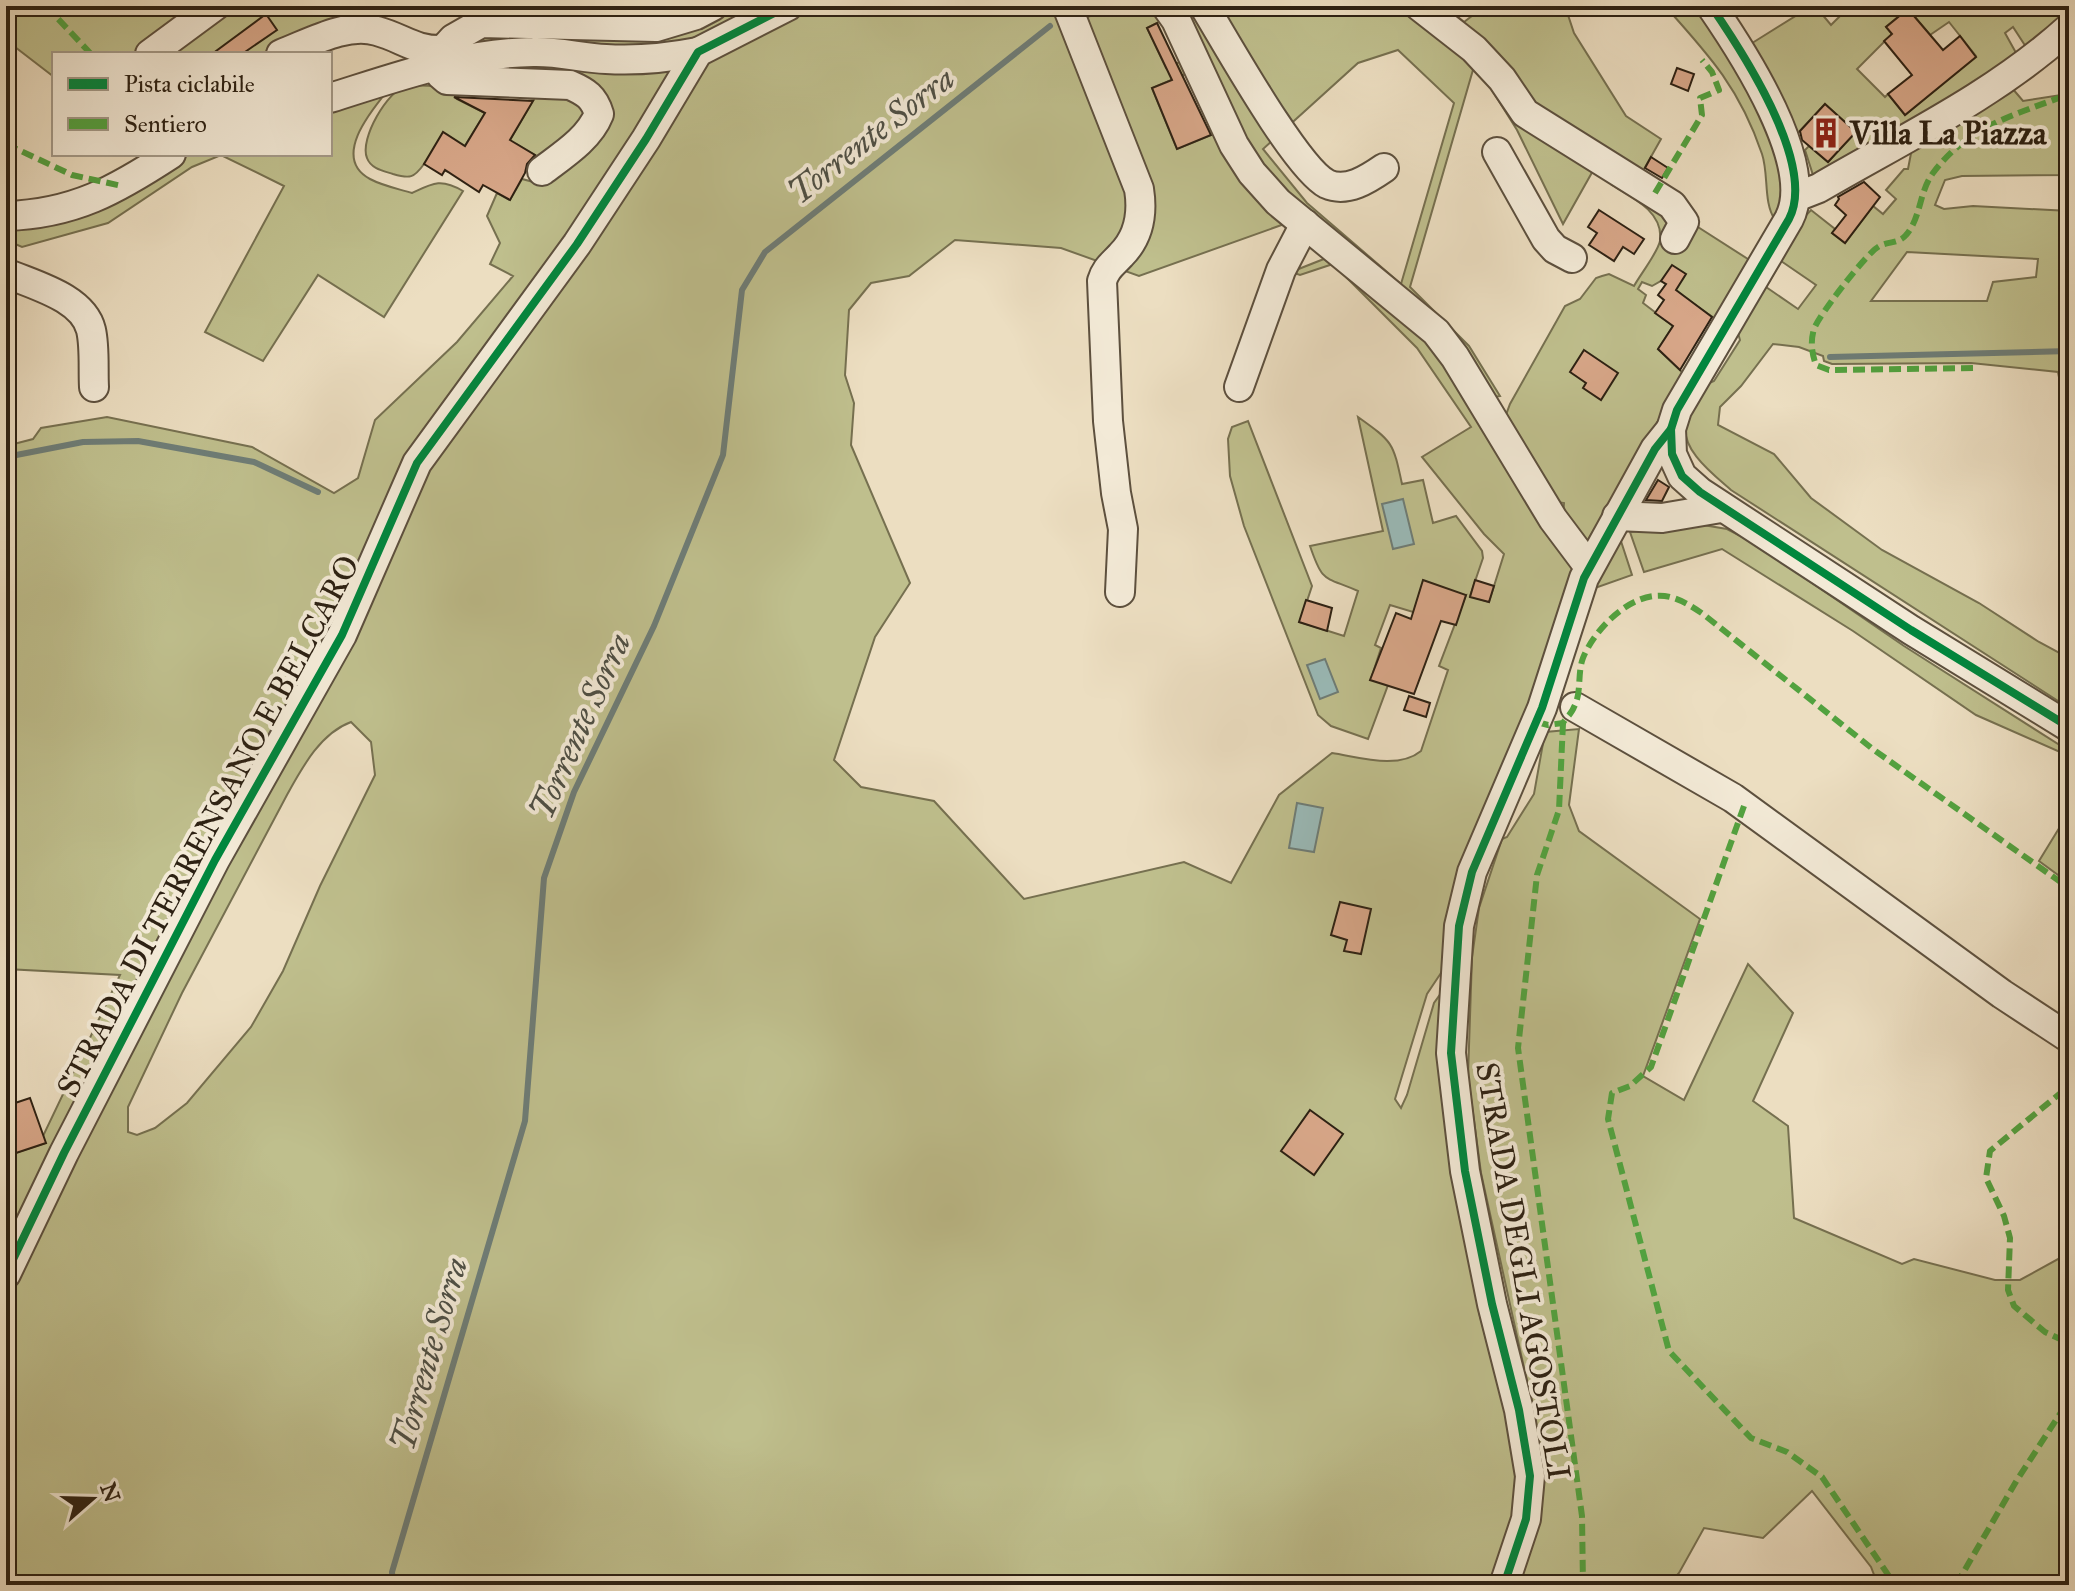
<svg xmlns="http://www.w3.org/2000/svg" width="2075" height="1591" font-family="'IM FELL Great Primer',serif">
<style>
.green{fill:#bfbf8d;stroke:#767050;stroke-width:2;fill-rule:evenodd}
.water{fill:#9abbb9;stroke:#6e7d77;stroke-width:2}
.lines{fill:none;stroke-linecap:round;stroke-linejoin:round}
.stream{stroke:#6e7d77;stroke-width:6}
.building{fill:#d8a789;stroke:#2d2113;stroke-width:2}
.minor-casing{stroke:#5d503e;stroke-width:32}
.minor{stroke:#f3ead7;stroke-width:28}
.quiet{stroke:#52a23f;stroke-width:6;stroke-dasharray:12 6;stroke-linecap:butt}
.cycleway-casing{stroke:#f3ead7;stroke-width:13}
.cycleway{stroke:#00873e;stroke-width:8}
.labels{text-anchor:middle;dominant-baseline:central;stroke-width:8;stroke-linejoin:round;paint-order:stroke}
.poi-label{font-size:32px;font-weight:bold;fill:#2d2113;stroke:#f3ead7;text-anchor:start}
.street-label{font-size:32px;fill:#2d2113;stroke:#f3ead7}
.water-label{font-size:34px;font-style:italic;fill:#4e4f45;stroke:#f3ead7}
</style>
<rect width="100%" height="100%" fill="#ecdec1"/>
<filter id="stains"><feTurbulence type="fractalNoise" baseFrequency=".0025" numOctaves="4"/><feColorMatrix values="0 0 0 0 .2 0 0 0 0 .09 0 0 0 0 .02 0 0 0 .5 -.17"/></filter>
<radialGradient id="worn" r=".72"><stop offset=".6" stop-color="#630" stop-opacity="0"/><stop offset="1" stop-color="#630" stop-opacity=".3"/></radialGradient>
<g class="green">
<path d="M6,6H340L347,25L266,54H54V77L6,40Z"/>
<path d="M512,6H703L657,22L496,15Z"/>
<path d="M723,6H1084L1087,17L1126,6H1155L1163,20L1147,28L1166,68L1182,61L1188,73L1152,88L1177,149L1216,133L1290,222L1139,276L1061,248L955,240L909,276L871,283L849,310L845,375L854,403L851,445L910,583L875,637L834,760L861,787L934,801L1024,899L1184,862L1231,883L1279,795L1332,753C1359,757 1398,770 1421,751L1448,670L1439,666L1466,595L1413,612L1390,605L1375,645L1381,648L1371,679L1388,685L1368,739L1331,726L1318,715L1244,526L1230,476L1228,439L1232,427L1248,421L1312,586L1300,622L1344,636L1358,591C1324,576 1323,584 1310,546L1383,531L1358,417C1393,442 1393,442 1402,484L1423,480L1433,523L1456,516L1482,551L1483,558L1470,596L1489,602L1504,554L1484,534L1422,457L1471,427L1417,348L1333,264L1300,275L1291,272L1329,257L1433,335L1576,566L1535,698L1468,845L1458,874L1445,967L1427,994L1395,1099L1401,1108L1407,1095L1434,1003L1444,989L1454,1175L1479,1312L1505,1412L1517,1480L1514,1517L1492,1585H6V1156L45,1143L43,1136L120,975L6,969V446L33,439L41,428L107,417L252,447L334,493L358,478L375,420L457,342L513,276L490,264L500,243L487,216L497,193L510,200L522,179L541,184L602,99L456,72L479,30L657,32ZM351,722L371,742L375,775L320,886L283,971L251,1027L187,1103L155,1128L137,1135L128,1132V1107L182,993L288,793C303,766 321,733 351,722Z"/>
<path d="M1173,6H1407L1687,220L1751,261L1717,320L1661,281L1652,286L1642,282L1638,289L1646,295L1643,303L1673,326L1658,349L1685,375L1588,540L1585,541L1563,517L1564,503L1551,501L1503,423L1510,404L1565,306L1580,299L1596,278L1602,276L1609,274L1634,286C1640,275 1658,252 1660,241C1664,212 1632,197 1612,185L1614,181L1594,169L1563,224L1517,130L1475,63L1410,287L1469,346L1500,396L1489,398L1255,165ZM1398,50L1454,103L1401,284L1307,203L1263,149L1358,63Z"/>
<path d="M1431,6H1445L1464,22L1485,6H1565L1574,33L1626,116L1661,139L1643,171L1539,117Z"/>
<path d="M1665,6H1698L1761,107L1785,188L1775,220C1763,202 1769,175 1762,154C1740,89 1710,56 1665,6Z"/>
<path d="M1806,6H1820L1821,13L1831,25L1839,17L1834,13L1833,6H2069V15L2028,50L2013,27L2005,33L2015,51V57L1892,135L1813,175L1805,150L1809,146L1828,162L1855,131L1825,104L1797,134L1749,45L1805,10ZM1908,9L1930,35L1949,22L1976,56L1905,115L1888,94L1885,97L1857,69L1892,34L1886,27Z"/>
<path d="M407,85L570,91L592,116L561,147L530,164L535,155L516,144L504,150L534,99L462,88L457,99L485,113L449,172L424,164C414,178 410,179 393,174C384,171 371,169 367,158C359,139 388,90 407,85Z"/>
<path d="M2012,88L2023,101L2061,95L2069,98V175L1962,176L1945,180L1935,205L1944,209L1973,206L2069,211V411L2064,403L2058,372L1971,363L1832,364L1824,361L1823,356L1799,347L1773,344L1741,386L1720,407L1718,425L1774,454L1811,498L1882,550L1979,603L2039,642L2069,658V708L1731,490C1714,475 1679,449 1686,422C1689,410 1697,397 1703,386L1714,381L1740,340L1736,326L1797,225L1811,210L1835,229L1832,233L1845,243L1873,206L1883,214L1896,199L1886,190L1904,169H1908L1913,143ZM1907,252L2038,259L2036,277L1993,282L1987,301H1871ZM1781,261L1816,285L1798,309L1766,287Z"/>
<path d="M389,89C371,111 331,158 370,179C383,186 399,189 412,193C433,183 441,178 463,191L384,317L318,275L263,361L205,332L284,186L221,155L192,167L108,223L22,247L6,240V221L172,163L190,154H330V104Z"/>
<path d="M1691,523L1727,529L1754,543L1904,646L2069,751V756L1976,715L1853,631L1722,549L1644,572L1630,532Z"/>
<path d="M1618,532L1632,575L1592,589L1561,696L1558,694L1590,580Z"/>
<path d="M1579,729L1569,805L1579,831L1700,919L1643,1076L1684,1100L1748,964L1793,1013L1753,1101L1788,1126L1794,1218L1902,1264L1914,1259L1995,1280H2020L2069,1253V1585H1878L1871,1567L1812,1491L1763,1538L1704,1528L1679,1573L1668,1585H1516L1543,1478L1534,1413L1481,1173L1468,1076L1472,957L1479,908L1502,839L1507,837L1534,794L1545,732Z"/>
<path d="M2069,812V883L2039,861Z"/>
</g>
<g class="water">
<path d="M1403,499L1414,544L1393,549L1382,504Z"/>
<path d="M1325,659L1338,692L1320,699L1307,665Z"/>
<path d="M1297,803L1323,808L1314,852L1289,848Z"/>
</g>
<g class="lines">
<g class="stream">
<path d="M1830,357L2069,351"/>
<path d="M6,457L83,442L138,441L254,462L318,492"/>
<path d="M393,1585L392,1572L525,1121L544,878L574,792L654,626L723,455L742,290L765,252L1050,26"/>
</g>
</g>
<g class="building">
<path d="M1908,9L1943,50L1960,36L1976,57L1905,115L1888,94L1912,75L1884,41L1892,34L1886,27Z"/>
<path d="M266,14L277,30L242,54H212Z"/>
<path d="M1157,23L1211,135L1177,149L1152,88L1172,80L1147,28Z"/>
<path d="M1677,68L1694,74L1688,91L1671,84Z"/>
<path d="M454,97L533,101L510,140L535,155L527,164L525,173L510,200L483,185L479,192L445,170L442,175L424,164L443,132L465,146L485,113Z"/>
<path d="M1825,104L1856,132L1828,162L1802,140L1800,131Z"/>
<path d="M1651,157L1668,168L1662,178L1645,168Z"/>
<path d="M1864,182L1880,197L1845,243L1832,233L1846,215L1835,205L1839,199L1838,197Z"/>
<path d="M1599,210L1644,239L1634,254L1623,247L1614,261L1589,245L1597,233L1588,227Z"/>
<path d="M1672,265L1686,274L1676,290L1712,317L1680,370L1658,349L1673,326L1655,313L1664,300L1658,295L1666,284L1661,281Z"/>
<path d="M1584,350L1618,373L1601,400L1583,388L1586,383L1570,372Z"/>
<path d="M1658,480L1669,487L1662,501L1646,500Z"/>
<path d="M1423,580L1466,595L1456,625L1441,621L1414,694L1370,680L1396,613L1411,619Z"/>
<path d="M1475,580L1494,586L1489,602L1470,597Z"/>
<path d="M1306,600L1332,608L1327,631L1299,622Z"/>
<path d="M1409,696L1430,703L1426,717L1404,710Z"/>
<path d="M1340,902L1371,909L1361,954L1344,951L1347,940L1331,935Z"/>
<path d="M30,1098L46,1143L10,1155L6,1144V1106Z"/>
<path d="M1310,1110L1343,1134L1314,1175L1281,1151Z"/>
</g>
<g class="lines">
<g class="minor-casing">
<g id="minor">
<path d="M1067,6L1139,189C1143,214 1139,237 1121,255C1112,265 1106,268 1102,281L1108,421L1116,493L1123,529L1120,592"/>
<path d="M1166,6L1176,20L1234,145L1252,173L1278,202L1436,332L1455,357L1553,519L1589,567"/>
<path d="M1204,6C1226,42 1296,168 1327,184C1347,193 1368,179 1384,168"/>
<path d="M1419,6L1474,49L1502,79L1525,113L1672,205L1684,222L1675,239"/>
<path d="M1711,6C1742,51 1817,165 1789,219L1677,410L1671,429L1672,454L1682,476L1700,492L1911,630L2069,727"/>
<path d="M150,54L215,6"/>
<path d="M281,54C310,43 346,22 377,31C403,38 414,51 443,50"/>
<path d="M330,98C397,77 462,53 533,52C557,51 582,58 606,59C638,61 667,58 698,52"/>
<path d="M1497,152L1546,239L1555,249L1572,258"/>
<path d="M542,171C563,155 589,139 599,114C594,97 586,92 570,85L447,80L440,74L438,64L443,50L453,39L481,23L656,27L696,15L713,6"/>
<path d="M1796,197L1819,188C1905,138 1995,95 2069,28"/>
<path d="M6,216C74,214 116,190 171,154"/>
<path d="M6,273C33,285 83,297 91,330C95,347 93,369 94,387"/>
<path d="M1239,387L1281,270L1305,224"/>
<path d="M1617,516L1662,518L1721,508"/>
<path d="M1575,707L1733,798L2002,994L2069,1038"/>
<path d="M6,1274L64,1153L215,860L342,635L417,463L577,244L646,139L698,52L788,6"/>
<path d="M1504,1585L1526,1519L1530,1476L1519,1410L1492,1304L1465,1171L1451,1053L1459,926L1472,872L1542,708L1584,578L1655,449L1671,429"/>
</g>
</g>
<use href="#minor" class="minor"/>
<g class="quiet">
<path d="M46,6L91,54"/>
<path d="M6,144L72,175L122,186"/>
<path d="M1655,193L1702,115L1700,98L1719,90L1712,72L1702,60"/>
<path d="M1973,368L1829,370L1816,365C1812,354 1810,342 1814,329C1819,315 1866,254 1878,247C1887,241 1899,244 1906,235C1921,218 1919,192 1933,173C1970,124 2016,115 2069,94"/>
<path d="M1537,722L1548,725L1563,723C1566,718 1572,713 1574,707C1582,692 1577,674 1583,658C1595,628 1634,588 1670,597C1682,600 1693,607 1703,614L1874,750L2069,888"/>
<path d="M1563,723L1559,810L1537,875L1518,1048L1582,1516L1583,1585"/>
<path d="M1744,806L1651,1067L1630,1086L1612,1093L1608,1119L1669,1351L1751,1438L1787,1452L1822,1477L1895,1585"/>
<path d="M2067,1038L2069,1053"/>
<path d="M2069,1073L2063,1091L1990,1151L1986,1178L2004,1216L2010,1238L2008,1290L2014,1306L2045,1332L2069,1343"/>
<path d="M1956,1585L2017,1480L2069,1400"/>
</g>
<g class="cycleway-casing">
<g id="cycleway">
<path d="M1711,6C1742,51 1817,165 1789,219L1677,410L1671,429L1672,454L1682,476L1700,492L1911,630L2069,727"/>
<path d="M6,1274L64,1153L215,860L342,635L417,463L577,244L646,139L698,52L788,6"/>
<path d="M1504,1585L1526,1519L1530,1476L1519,1410L1492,1304L1465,1171L1451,1053L1459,926L1472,872L1542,708L1584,578L1655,449L1671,429"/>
</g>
</g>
<use href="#cycleway" class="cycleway"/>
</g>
<defs>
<g id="building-bare" transform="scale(2.4)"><path d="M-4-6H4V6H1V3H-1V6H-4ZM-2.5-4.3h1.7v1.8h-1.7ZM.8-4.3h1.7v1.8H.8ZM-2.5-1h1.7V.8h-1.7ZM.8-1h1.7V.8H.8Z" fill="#8f2418" stroke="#f3ead7" stroke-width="2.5" paint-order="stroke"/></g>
</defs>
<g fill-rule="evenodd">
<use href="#building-bare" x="1826" y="133"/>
</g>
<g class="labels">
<g class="poi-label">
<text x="1850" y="133">Villa La Piazza</text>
</g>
<g class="street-label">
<text transform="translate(208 826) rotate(-62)">STRADA DI TERRENSANO E BELCARO</text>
<text transform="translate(1523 1271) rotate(80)">STRADA DEGLI AGOSTOLI</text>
</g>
<g class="water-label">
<text transform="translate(871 135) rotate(-38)">Torrente Sorra</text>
<text transform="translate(580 726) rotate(-66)">Torrente Sorra</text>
<text transform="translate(429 1354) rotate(-74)">Torrente Sorra</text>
</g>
</g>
<rect width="2075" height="1591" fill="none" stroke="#ecdec1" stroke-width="32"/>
<rect x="8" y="8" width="2059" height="1575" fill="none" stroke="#2d2113" stroke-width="4"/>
<rect x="16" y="16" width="2043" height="1559" fill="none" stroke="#2d2113" stroke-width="2"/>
<rect x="52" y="52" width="280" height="104" fill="#f3ead7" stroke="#a49a89" stroke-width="2"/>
<rect x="68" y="78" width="40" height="12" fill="#00873e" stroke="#a49a89" stroke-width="2"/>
<text x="124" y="92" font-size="24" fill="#2d2113">Pista ciclabile</text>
<rect x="68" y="118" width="40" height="12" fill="#52a23f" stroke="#a49a89" stroke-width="2"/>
<text x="124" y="132" font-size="24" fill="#2d2113">Sentiero</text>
<g transform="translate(92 1499) rotate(70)" stroke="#f3ead7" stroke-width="6" paint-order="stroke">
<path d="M0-6L14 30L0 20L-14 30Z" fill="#2d2113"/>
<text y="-12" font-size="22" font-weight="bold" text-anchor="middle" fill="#2d2113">N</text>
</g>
<rect width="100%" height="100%" filter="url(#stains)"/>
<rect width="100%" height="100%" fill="url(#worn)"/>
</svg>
